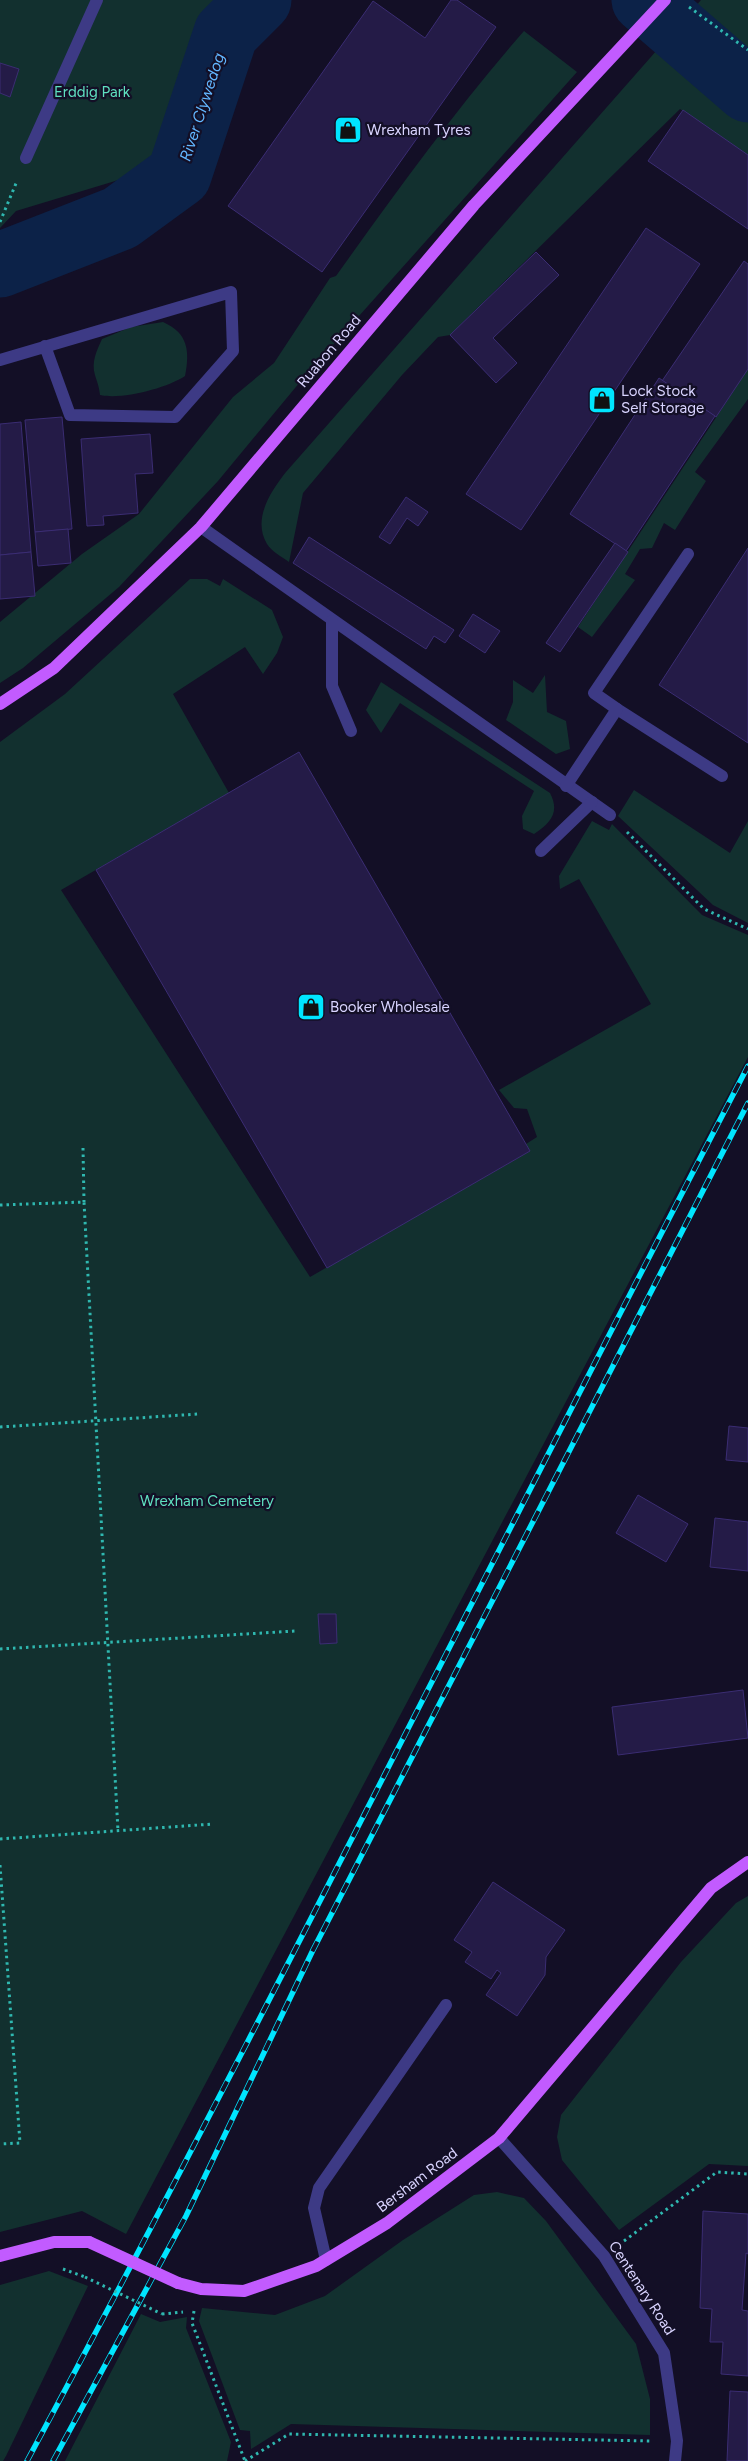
<svg xmlns="http://www.w3.org/2000/svg" width="748" height="2461" font-family="Figtree,sans-serif">
<style>
.green{fill:#12302f}
.lines{fill:none;stroke-linecap:round;stroke-linejoin:round}
.river{stroke:#0c2248;stroke-width:65}
.building{fill:#241b47;stroke:#3b2d73}
.path{stroke:#2fb8b0;stroke-width:3;stroke-dasharray:2.5 4;stroke-linecap:butt}
.minor{stroke:#3d3a85;stroke-width:12}
.major{stroke:#c25bff;stroke-width:12}
.rail-casing{stroke:#00e5ff;stroke-width:5.5}
.rail{stroke:#130f26;stroke-width:4;stroke-dasharray:11;stroke-linecap:butt}
.path-bridge{stroke:#2fb8b0;stroke-width:3;stroke-dasharray:2.5 4;stroke-linecap:butt}
.major-bridge{stroke:#c25bff;stroke-width:12}
.labels{text-anchor:middle;dominant-baseline:central;stroke-width:4.5;stroke-linejoin:round;paint-order:stroke}
.park-label{font-size:15px;fill:#5fe0c0;stroke:#130f26}
.poi-label{font-size:15px;fill:#d9d4ff;stroke:#130f26;text-anchor:start}
.street-label{font-size:15px;fill:#d9d4ff;stroke:#130f26}
.water-label{font-size:16px;font-style:italic;fill:#62b6ff;stroke:#130f26}
</style>
<rect width="100%" height="100%" fill="#130f26"/>
<g class="green">
<path d="M0,0H242L212,27L168,165L16,211L0,228Z"/>
<path d="M701,0H748V155L680,109L450,335L438,337L402,375L303,493L289,562C282,557 271,551 267,544C252,519 271,491 286,472Z"/>
<path d="M524,31L577,72L300,382L218,481L119,587L23,668L0,683V622L82,554L139,514L233,397L274,363L330,278L336,276C396,192 456,109 524,31Z"/>
<path d="M163,322C188,333 190,351 185,376C167,388 122,400 100,395C99,386 97,382 95,375C91,362 97,350 102,339L131,327Z"/>
<path d="M748,369V399L695,472L706,481L675,530L664,523L652,548L640,549L625,574L635,580L592,637L578,627Z"/>
<path d="M190,579H207L220,586L223,579L272,610L283,637L277,653L263,674L245,647L173,694L229,793L61,890L310,1277L530,1151L526,1144L537,1137L527,1109L514,1108L499,1090L651,1004L579,879L560,889L559,876L592,821L609,830L612,824L702,915L748,935V1057L126,2234L82,2211L0,2232V742L65,694Z"/>
<path d="M545,675L547,712L566,721L570,749L556,754L506,720L513,702V680L533,693Z"/>
<path d="M381,682L550,793C560,812 551,823 534,834L523,829L522,816L534,791L400,703L381,733L366,710Z"/>
<path d="M634,790L730,853L748,821V923L713,905L618,816Z"/>
<path d="M748,1896V2166L709,2164L619,2230L562,2160L557,2137L561,2115L681,1962L736,1903Z"/>
<path d="M497,2192L524,2198L546,2221L636,2344L650,2399V2435L291,2424L251,2449L250,2431L240,2430L199,2321L202,2308L275,2315L325,2296L403,2240L474,2195Z"/>
<path d="M49,2271L88,2286L6,2456L3,2461H0V2285Z"/>
<path d="M141,2314L160,2322L187,2317L186,2328L231,2442L227,2461H65Z"/>
</g>
<g class="lines">
<g class="river">
<path d="M644,0L748,90"/>
<path d="M0,265L120,218L179,175L226,33L259,0"/>
</g>
</g>
<g class="building">
<path d="M451,0H457L496,27L322,272L228,206L373,1L425,38Z"/>
<path d="M0,63L19,69L10,97L0,93Z"/>
<path d="M683,110L748,155V229L648,161Z"/>
<path d="M646,228L700,264L521,530L466,494Z"/>
<path d="M536,252L559,275L493,338L517,363L496,383L450,335Z"/>
<path d="M744,261L748,264V369L716,417L662,381Z"/>
<path d="M659,378L715,416L626,551L570,514Z"/>
<path d="M62,417L72,529L35,532L25,420Z"/>
<path d="M21,422L31,552L0,555V424Z"/>
<path d="M150,434L153,473L135,474L138,513L103,516L104,525L87,526L81,439Z"/>
<path d="M406,497L428,512L418,526L407,518L390,544L379,537Z"/>
<path d="M68,529L71,563L38,566L35,532Z"/>
<path d="M309,537L454,630L445,643L434,636L426,649L293,563Z"/>
<path d="M615,543L628,552L560,652L546,643Z"/>
<path d="M748,548V743L659,685Z"/>
<path d="M31,552L35,596L0,599V555Z"/>
<path d="M473,614L500,631L485,653L459,636Z"/>
<path d="M299,752L530,1151L327,1268L96,870Z"/>
<path d="M729,1426L748,1428V1462L726,1460Z"/>
<path d="M638,1495L688,1524L666,1562L616,1533Z"/>
<path d="M715,1518L748,1522V1571L710,1567Z"/>
<path d="M318,1614H336L337,1643L320,1644Z"/>
<path d="M743,1690L748,1738L618,1755L612,1707Z"/>
<path d="M493,1882L565,1930L546,1957L545,1975L517,2016L486,1995L501,1973L497,1970L491,1979L465,1962L472,1952L454,1940Z"/>
<path d="M703,2211L748,2214V2254L746,2253L742,2310L748,2311V2376L721,2374L723,2342H710L712,2309L700,2308Z"/>
<path d="M730,2391L748,2392V2461H727Z"/>
</g>
<g class="lines">
<g class="path">
<path d="M689,7L748,50"/>
<path d="M0,222L17,181"/>
<path d="M627,832L704,909L748,929"/>
<path d="M83,1148L84,1202"/>
<path d="M0,1205L84,1202L118,1831"/>
<path d="M0,1427L198,1414"/>
<path d="M0,1649L295,1631"/>
<path d="M0,1839L213,1824"/>
<path d="M0,1865L20,2143L0,2144"/>
<path d="M624,2241L717,2172L748,2174"/>
<path d="M63,2269L85,2277"/>
<path d="M194,2311L192,2323L245,2461"/>
<path d="M162,2314L183,2312"/>
<path d="M245,2461L289,2434L652,2441"/>
</g>
<g class="minor">
<path d="M26,158L97,0"/>
<path d="M0,360L231,292L233,351L175,417L70,415L45,346"/>
<path d="M201,527L610,815"/>
<path d="M332,621V686L351,731"/>
<path d="M617,709L722,776"/>
<path d="M566,786L617,709L594,693L688,554"/>
<path d="M541,851L592,802"/>
<path d="M499,2138L604,2256L664,2353L677,2441L675,2461"/>
<path d="M326,2260L314,2208L319,2188L446,2005"/>
</g>
<g class="major">
<path d="M0,704L54,668L201,527L474,205L665,0"/>
<path d="M0,2256L54,2242H89"/>
<path d="M178,2283L201,2289L244,2291L316,2266L387,2223L499,2138L711,1888L748,1862"/>
</g>
<g class="rail-casing">
<g id="rail">
<path d="M27,2461C275,2000 506,1530 748,1066"/>
<path d="M53,2461L186,2216L313,1950L748,1103"/>
</g>
</g>
<use href="#rail" class="rail"/>
<path class="path-bridge" d="M85,2277L162,2314"/>
<path class="major-bridge" d="M89,2242L178,2283"/>
</g>
<defs>
<g id="shop-square" transform="scale(1.4375)"><rect x="-9" y="-9" width="18" height="18" rx="4" fill="#00e5ff" stroke="#130f26"/><path d="M-5-2.5h2.3a2.7 3.5 0 0 1 5.4 0H5L5.5 6h-11ZM-1.5-2.5h3a1.5 2.3 0 0 0-3 0Z" fill="#111"/></g>
</defs>
<g fill-rule="evenodd">
<use href="#shop-square" x="348" y="130"/>
<use href="#shop-square" x="602" y="400"/>
<use href="#shop-square" x="311" y="1007"/>
</g>
<g class="labels">
<g class="park-label">
<text x="92" y="92">Erddig Park</text>
<text x="207" y="1501">Wrexham Cemetery</text>
</g>
<g class="poi-label">
<text x="367" y="130">Wrexham Tyres</text>
<text x="621" y="391">Lock Stock<tspan x="621" dy="17">Self Storage</tspan></text>
<text x="330" y="1007">Booker Wholesale</text>
</g>
<g class="street-label">
<text transform="translate(329 351) rotate(-50)">Ruabon Road</text>
<text transform="translate(417 2180) rotate(-37)">Bersham Road</text>
<text transform="translate(642 2288) rotate(57)">Centenary Road</text>
</g>
<g class="water-label">
<text transform="translate(202 107) rotate(-72)">River Clywedog</text>
</g>
</g>
</svg>
